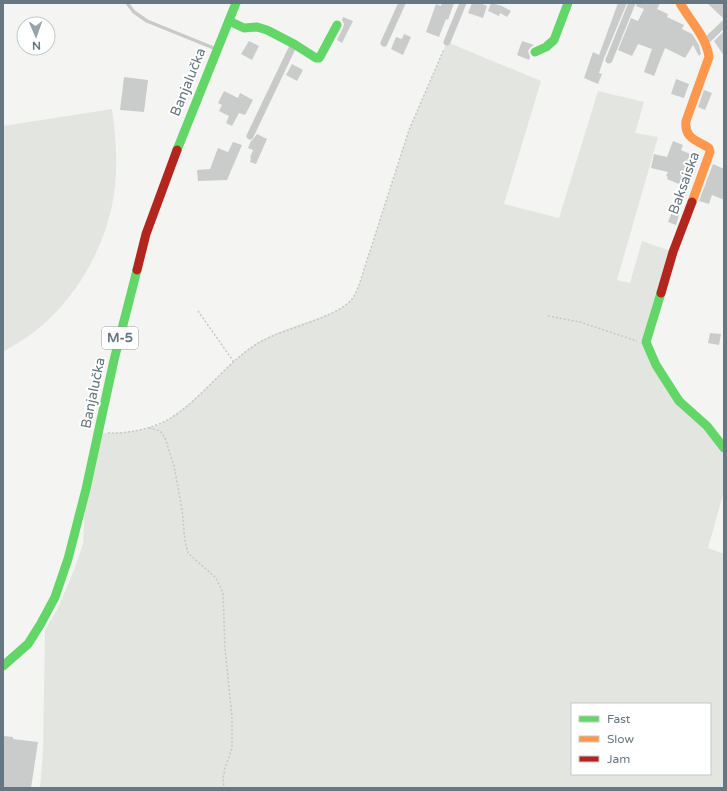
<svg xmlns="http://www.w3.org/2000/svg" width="727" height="791" font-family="'Varela Round',sans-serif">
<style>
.green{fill:#e3e6e0;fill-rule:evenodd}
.building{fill:#cacccc}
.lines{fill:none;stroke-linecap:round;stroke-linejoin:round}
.path{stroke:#c6c7c8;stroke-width:1.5;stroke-dasharray:2 2;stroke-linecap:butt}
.lane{stroke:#c8caca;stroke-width:3.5}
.street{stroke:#c8caca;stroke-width:7}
.fast{stroke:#63d668;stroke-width:9}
.slow{stroke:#ff974d;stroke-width:9}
.jam{stroke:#b3261e;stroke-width:9}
.labels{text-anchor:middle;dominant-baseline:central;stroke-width:4;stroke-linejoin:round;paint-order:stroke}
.shield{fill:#fff;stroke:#94a0a7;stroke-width:1}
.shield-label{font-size:13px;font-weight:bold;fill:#667781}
.street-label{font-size:14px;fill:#667781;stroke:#fff}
</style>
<rect width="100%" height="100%" fill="#f4f4f3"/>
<g class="green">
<path d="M447,42L541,81L504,204L559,218L598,91L644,102L635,133L658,137L617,280L630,283L642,241L673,252L646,342L656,365L724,448V491L708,548L724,554V788H40L43,752L45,630L58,608L74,570L83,544L86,489L98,433C118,433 140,432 158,425C167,421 174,416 181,410C207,390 228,363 254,345C273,332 297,326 318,318C330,313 344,309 352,299C355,295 357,290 359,285L409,130ZM572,704H710V774H572Z"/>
<path d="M112,109C115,131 117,152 116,173C114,229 86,285 46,322C33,334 18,343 3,352V126Z"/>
</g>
<g class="building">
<path d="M442,3H454L448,20L446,19L439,37L426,32L436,4L441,6Z"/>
<path d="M472,3H480L487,6L483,18L468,13Z"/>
<path d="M491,3L502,6L511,11L507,17L500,13L499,16L488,11Z"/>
<path d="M618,3H627L604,58L599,73L602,74L598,84L584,78L593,52L599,55Z"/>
<path d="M637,3H660L657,9L668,14L667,17L684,25L682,29L692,34L699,45L701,54L699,56L693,45L685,58L665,48L654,76L644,72L652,49L638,44L632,56L618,50L631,18L638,21L644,9L636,6Z"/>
<path d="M707,3H724V19Z"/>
<path d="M343,17L353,21L342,43L337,40L343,28L344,24L342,20Z"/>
<path d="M724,31V56L714,41Z"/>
<path d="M404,34L411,37L403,55L391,49L396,37L402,39Z"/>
<path d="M249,41L259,46L252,60L241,54Z"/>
<path d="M522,41L534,45L530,48L528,51L530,57L529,60L517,55Z"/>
<path d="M292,64L303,70L297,81L286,75Z"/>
<path d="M124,77L148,80L144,112L120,110Z"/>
<path d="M676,79L689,84L684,98L671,94Z"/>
<path d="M704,90L712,93L705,110L698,107Z"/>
<path d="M224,91L238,98L240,93L253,100L245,115L239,113L232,126L226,123L229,116L219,111L222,105L218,103Z"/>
<path d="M257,134L267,139L256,164L250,162L251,158H250L253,150L248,148L251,141L254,138Z"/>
<path d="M673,141L683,145L681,150L697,157L699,154L701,155L685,198H684L688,188L667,179L668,177L666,176L668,172L651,168L654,154L667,157Z"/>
<path d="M233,142L242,145L227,180L198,181L197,170L210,169L218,148L228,152Z"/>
<path d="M713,164L724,169V200L712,195L709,204L699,201Z"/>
<path d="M673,209L680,212L676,225L668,222Z"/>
<path d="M710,333L721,334L719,345L708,343Z"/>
<path d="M3,736L13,737V739L38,742L31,788H3Z"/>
</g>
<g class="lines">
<g class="path">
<path d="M198,311L234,362"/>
<path d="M548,316L580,322L637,341"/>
<path d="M149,428L160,431L165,438L174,466L182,509L185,541L188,553L216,578L223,593L225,649L232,717V748L225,768L223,779L224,788"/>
<path d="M108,433C127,434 152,429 169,419C203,399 228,359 262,341C286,328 336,318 352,299C355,295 357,290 359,285L409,130L444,49"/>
</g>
<path class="lane" d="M127,3L134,12L147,21L216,49"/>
<g class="street">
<path d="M447,42L463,3"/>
<path d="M705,42L724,24"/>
<path d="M384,43L402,3"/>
<path d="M609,60L632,3"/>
<path d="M250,136L294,44"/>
</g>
<g class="fast">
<path d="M229,21L244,28L257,27L267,30L294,44L316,58H319L321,55L337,25"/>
<path d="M535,52L546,47L554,40L568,3"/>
<path d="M177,150L236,3"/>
<path d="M661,293L646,342L656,365L679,401L707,426L724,448"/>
<path d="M3,666L28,644L40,625L55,597L68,559L86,489L114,360L137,270"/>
</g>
<path class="slow" d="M680,3C690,21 706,36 709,57L686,121C684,138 696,140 709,148L710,152L692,202"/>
<g class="jam">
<path d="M137,270L146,234L177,150"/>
<path d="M661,293L673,252L692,202"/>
</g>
</g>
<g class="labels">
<rect class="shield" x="102" y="327" width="36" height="22" rx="3"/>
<g class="shield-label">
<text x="120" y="338">M-5</text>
</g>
<g class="street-label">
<text transform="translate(188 82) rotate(-68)">Banjalučka</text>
<text transform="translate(684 183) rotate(-70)">Baksaiska</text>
<text transform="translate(93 393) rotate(-78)">Banjalučka</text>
</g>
</g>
<rect width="727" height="791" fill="none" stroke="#667781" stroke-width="8"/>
<rect x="571" y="703" width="140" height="72" fill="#ffffff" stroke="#c2c9cd"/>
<rect x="579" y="716" width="20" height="6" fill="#63d668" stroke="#c2c9cd"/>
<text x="607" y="723" font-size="12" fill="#667781">Fast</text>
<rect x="579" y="736" width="20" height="6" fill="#ff974d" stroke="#c2c9cd"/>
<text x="607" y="743" font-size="12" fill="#667781">Slow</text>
<rect x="579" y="756" width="20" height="6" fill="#b3261e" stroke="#c2c9cd"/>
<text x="607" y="763" font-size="12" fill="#667781">Jam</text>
<g transform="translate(36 36) rotate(178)"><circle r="19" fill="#ffffff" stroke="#c2c9cd"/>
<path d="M0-3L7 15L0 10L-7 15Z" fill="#98a3a9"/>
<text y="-6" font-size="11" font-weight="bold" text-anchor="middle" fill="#667781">N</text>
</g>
</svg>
